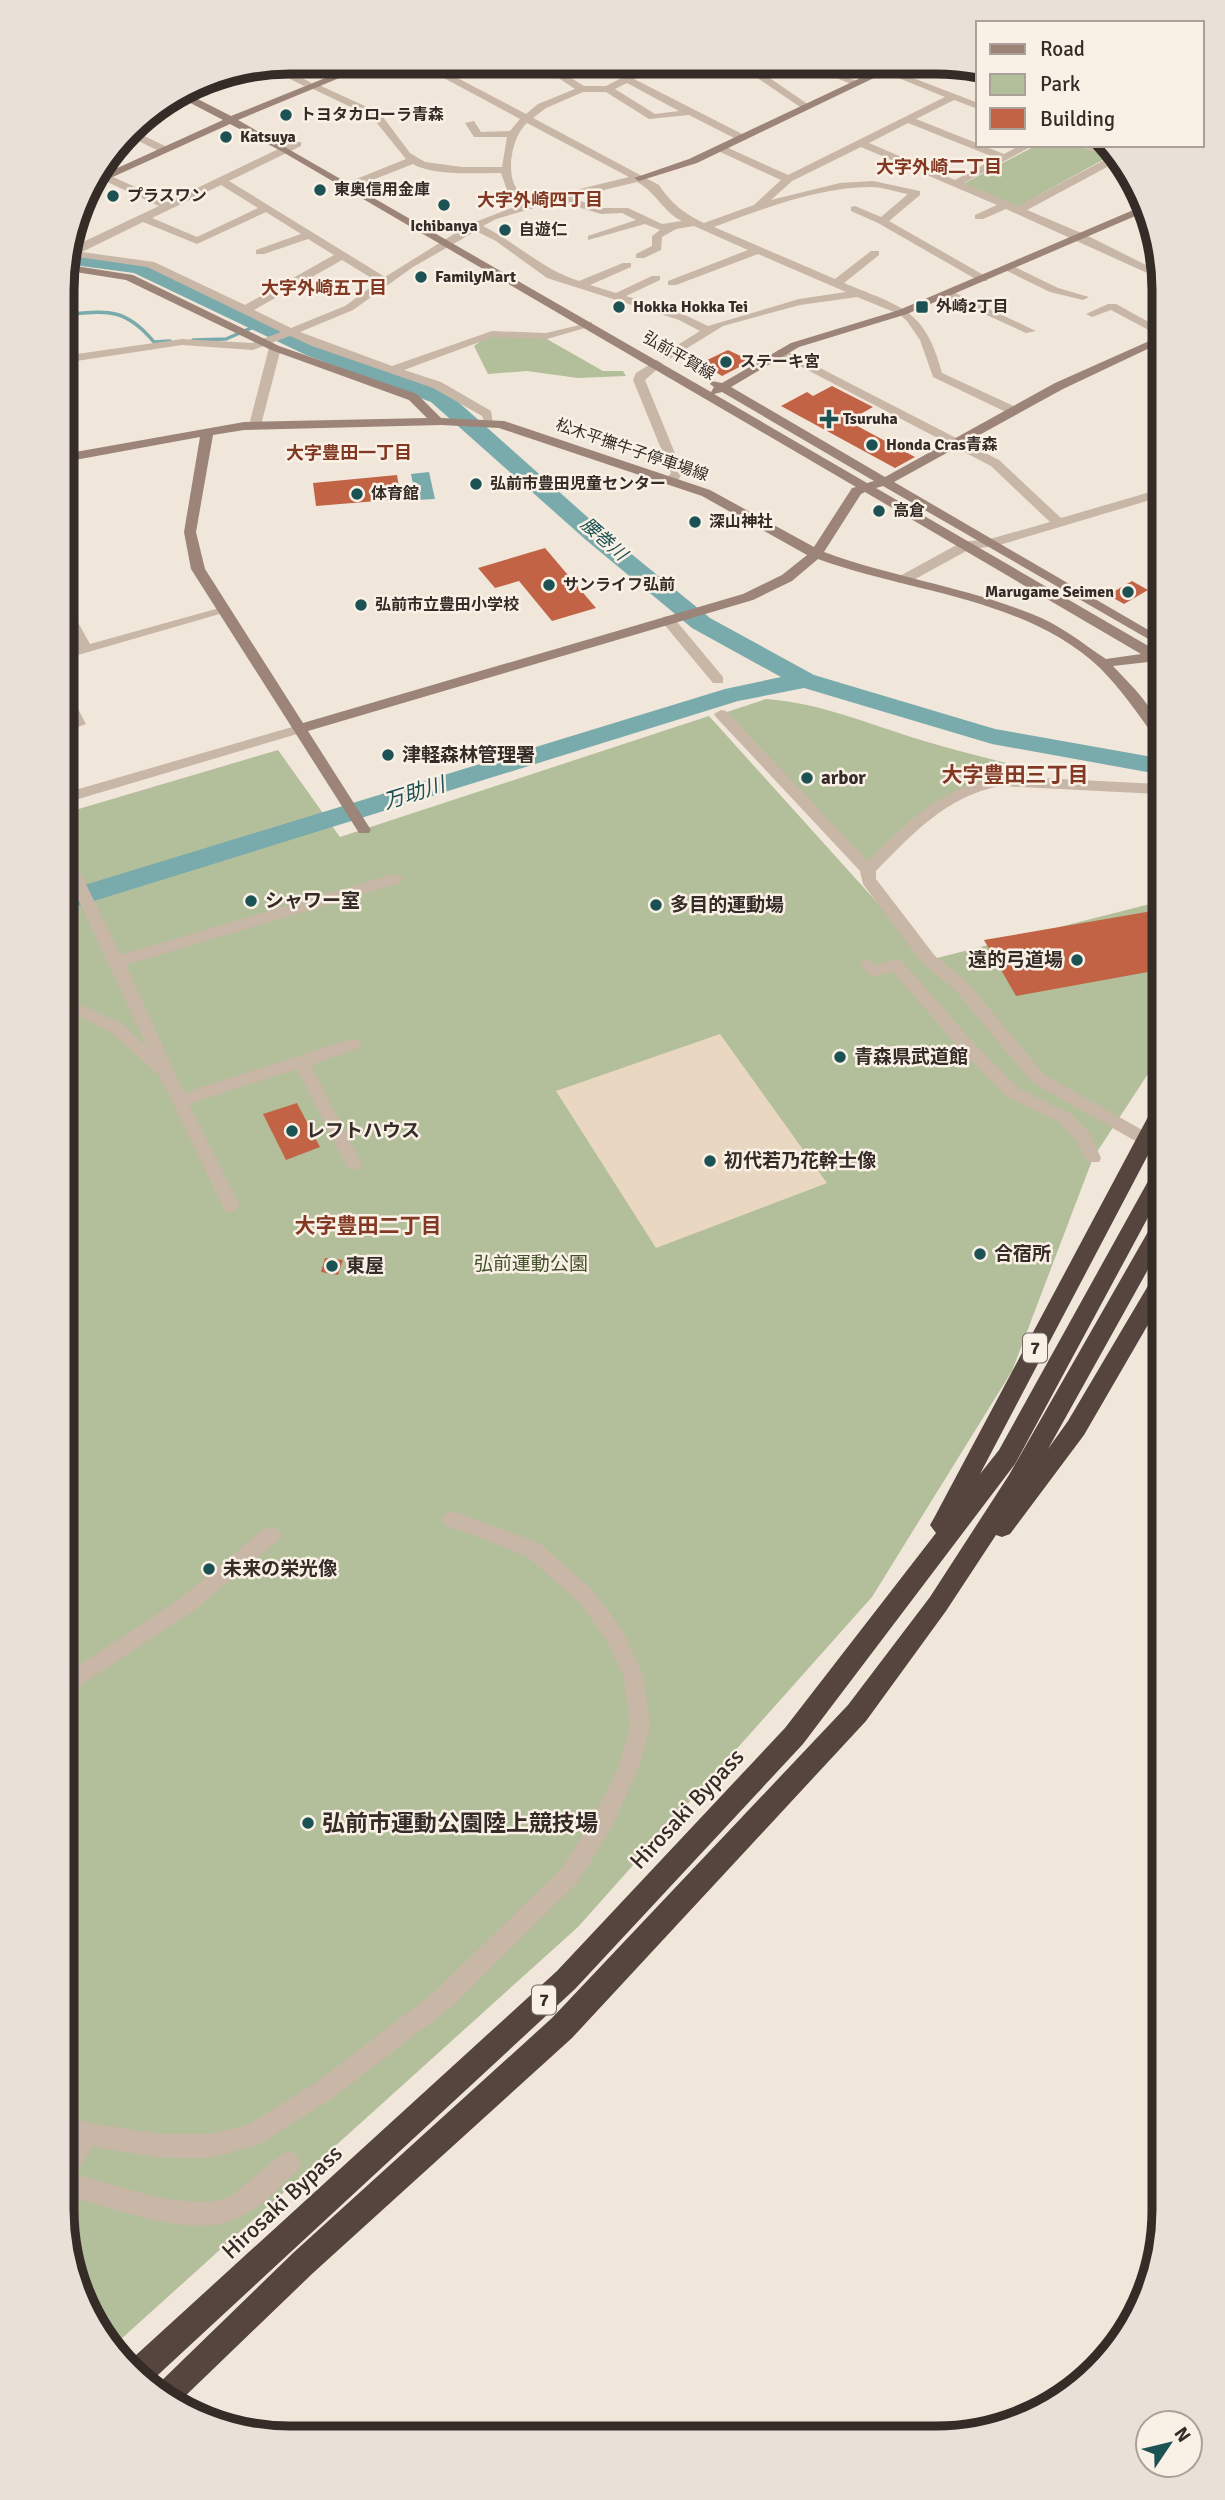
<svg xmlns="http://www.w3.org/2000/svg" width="1225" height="2500" font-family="Signika,'Noto Sans JP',sans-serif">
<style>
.green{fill:#b3bf9a}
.plaza{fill:#e9d7c1}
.water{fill:#79abad}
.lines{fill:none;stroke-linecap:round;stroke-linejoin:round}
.stream{stroke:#79abad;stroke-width:3.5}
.river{fill:#79abad;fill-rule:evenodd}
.building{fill:#c36345}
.street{fill:#c8b6a6;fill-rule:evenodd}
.secondary{fill:#9c8578;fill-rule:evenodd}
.highway{fill:#55453e;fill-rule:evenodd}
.poi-dot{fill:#1d5255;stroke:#f9f0e6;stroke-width:2.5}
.labels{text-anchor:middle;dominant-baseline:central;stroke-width:5;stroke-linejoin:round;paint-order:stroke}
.far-poi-label{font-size:16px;font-weight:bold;fill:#352b27;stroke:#f9f0e6;text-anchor:start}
.far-street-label{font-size:16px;fill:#352b27;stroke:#f9f0e6}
.far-neighbourhood-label{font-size:18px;font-weight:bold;fill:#823822;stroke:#f9f0e6}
.far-water-label{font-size:18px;font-style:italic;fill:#1d5255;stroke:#f9f0e6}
.shield{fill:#f9f0e6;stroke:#706660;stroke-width:2}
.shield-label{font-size:18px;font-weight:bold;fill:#352b27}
.poi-label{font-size:19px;font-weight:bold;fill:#352b27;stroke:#f9f0e6;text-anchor:start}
.park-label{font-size:19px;fill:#44522b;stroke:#f9f0e6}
.neighbourhood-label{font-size:21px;font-weight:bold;fill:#823822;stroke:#f9f0e6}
.water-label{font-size:21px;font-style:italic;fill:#1d5255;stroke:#f9f0e6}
.near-street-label{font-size:23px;fill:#352b27;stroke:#f9f0e6}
.near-poi-label{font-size:23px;font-weight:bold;fill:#352b27;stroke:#f9f0e6;text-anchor:start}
.rim{fill:none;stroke:#352b27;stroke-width:9}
</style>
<rect width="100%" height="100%" fill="#f1e6da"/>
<g class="green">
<path d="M1037,145H1077L1108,157L1017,207L963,184Z"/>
<path d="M488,336L545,338L603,371H623L626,376L578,378L527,371L488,374L474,346Z"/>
<path d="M766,699C821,703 868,724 921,740C955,751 990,758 1024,768L1028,776L1015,782L952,795L868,870L721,714Z"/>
<path d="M709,716L929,960L1158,902L1159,1057L1093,1158L1012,1371L872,1597L578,1927L110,2349L99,2337L69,2270L65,813L278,750L340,837Z"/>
</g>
<path class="plaza" d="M720,1034L827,1183L656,1248L556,1091Z"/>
<path class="water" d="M429,472L435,499L416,500L411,474Z"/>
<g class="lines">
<g class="stream">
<path d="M63,315C106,311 124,306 154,342L170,341"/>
<path d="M193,340L226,339L258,325"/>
</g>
<path class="river" d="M73,254L146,264L320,347L447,392L602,530L710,618L814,675L995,729L1158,758V774L992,744L804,688L738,701L65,910V891L725,689L781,677L692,628L586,540L431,402L306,355L134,273L66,264L63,260Z"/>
</g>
<g class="building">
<path d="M728,350L751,361L722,376L701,363Z"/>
<path d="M832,386L873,407L848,421L915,457L895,468L781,406L807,392L813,396Z"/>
<path d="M397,475L401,499L316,506L313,483Z"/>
<path d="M545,548L596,608L552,621L519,581L495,588L478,568Z"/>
<path d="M1132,581L1148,590L1124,604L1108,595Z"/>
<path d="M1158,910L1159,970L1016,996L984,940Z"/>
<path d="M297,1103L320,1147L286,1160L263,1114Z"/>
<path d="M325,1258L343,1260L338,1275L321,1272Z"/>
</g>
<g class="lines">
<g class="street">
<path d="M414,62H427L526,114L538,104L575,89L536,63H547L584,86H606L641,68L676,64L634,79L746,136V140H738L689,115L649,119L606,92H583L546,108L533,118L659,185C672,204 683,213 704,223L754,205L781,180L716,150V146H724L788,175L945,97L879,70L887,68L978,103V109L954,100L916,119L1004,154L1021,145H1034L964,183L1018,206L1108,158L1079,145C1093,145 1112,147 1122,159L1027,210L1086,235L1156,270V277L1006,209L983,219H975V215L997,205L861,147L792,181L771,200L840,183L873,181L920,191V195L889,221L987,277V281H979L878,223L851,211V207L855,206L881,217L908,194C896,192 883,187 871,187C818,187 763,209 714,227L835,279L871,251H879V255L844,283C901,307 925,308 942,373L1018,408V414H1010L933,377L920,340L907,321L899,314L857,297L800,305L723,326L671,358H663V354L700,331L679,320L547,278L496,241L476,231L413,267L353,310L300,332L392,366L492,331L546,333L592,322V326L547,339L493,337L404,370L441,382L491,411L493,424H485L482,416L433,388L312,346L290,336L253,350L182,345L63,363V356L182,339L252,343L281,332L147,267L64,255L66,250L159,206L103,180V176H111L168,202L293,142H301V146L229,181L385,277L470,224L522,204L507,190L501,173C477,173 433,176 413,164L352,188H344V184L406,159L372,117L313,89V85H319L380,113L410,153L425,162L462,167H502L507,137H474L465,123L474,121L481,132L510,131L520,119ZM627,83L679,111L655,114L615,89ZM527,123L629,177L531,201C526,196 519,192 515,186C506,169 513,135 527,123ZM908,123L996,158L955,180L869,143ZM637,182C656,192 663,212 682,221L662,224L628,208H602L571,198ZM221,185L258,208L197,237L152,218ZM558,201L601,214L622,213L636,220L588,236V240L645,224L660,230L652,236V246L636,254V258H644L661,250L662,237L676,229L694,226L748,250L668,281V285H676L758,254L846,292L799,299L708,326L687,316L626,296L660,280V276H652L616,293L590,285L631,267V263H623L579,281C543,270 517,243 483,226L496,219ZM266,212L301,234L256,250V254H264L308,239L334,255L245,305L154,262L82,252L143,222L197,244ZM342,260L378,282L345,306L291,328L254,310Z"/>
<path d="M274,64L310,82L312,84L304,86L264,66Z"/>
<path d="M737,64H749L812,107L803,109Z"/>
<path d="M807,65H819L861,83L853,85Z"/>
<path d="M130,129L169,148L170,150L161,152L126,135Z"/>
<path d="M1005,266H1013L1058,288L1089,297L1083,300L1050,292L1005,270Z"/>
<path d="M945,292H953L1036,331L1026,333L945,296Z"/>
<path d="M1108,304H1116L1156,326V334L1111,310L1092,317L1086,314Z"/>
<path d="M275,345L281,348L261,425L251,428L249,425L269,348Z"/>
<path d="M777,350H785L999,460L1061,518L1157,490V498L996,546L970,549L908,583H898V577L962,542L990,539L1050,522L991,466L777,354Z"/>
<path d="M657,360L663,364L645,380L683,473L675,484L671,485L665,481L671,473L633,380L636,373Z"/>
<path d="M64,606L71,610L90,644L223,607L230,611L64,659V651L78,647L64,622Z"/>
<path d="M668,616L673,617L723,677V683H713L663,623V617Z"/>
<path d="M64,692L71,696L86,724L65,732V724L71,722L64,710Z"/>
<path d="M721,710L726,711L868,861C909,820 941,788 1000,776L1158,784V794L1000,786C947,796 912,834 876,871V879L935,956L965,980L1045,1075L1151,1135L1153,1139L1151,1143H1139L1033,1083L953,988L923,964L863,884L860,871L716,717L714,714Z"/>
<path d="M299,725L306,729L304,732L65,803V793Z"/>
<path d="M65,851L72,856L121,955L390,875H400L403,879L400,883L126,965L184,1093L347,1040H359L361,1044L359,1048L311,1065L362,1164L360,1169H348L297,1069L189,1104L240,1206L231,1213L225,1211L159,1075L112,1033L65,1009V997L124,1025L147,1047L65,871Z"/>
<path d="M868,959L877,965L895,959L901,960L979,1049L1019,1089L1071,1114L1089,1132L1101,1158L1099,1162H1087L1076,1140L1059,1122L1007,1097L967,1057L892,971C876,977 870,980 860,964Z"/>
<path d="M452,1511L539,1543L593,1590L623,1631L644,1678L650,1727L639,1767L612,1827L578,1882L448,2010L330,2100L260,2144L211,2158H161L92,2147L76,2174C114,2184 196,2216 232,2195L281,2155L289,2151L297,2155L301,2163L297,2171C279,2187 261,2208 238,2218C191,2240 117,2209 69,2196V2114L89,2123L161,2134H211L247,2125L314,2084L432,1994L562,1868L596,1813L619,1766L630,1727L624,1678L608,1643L579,1602L525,1555L445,1525L442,1519L445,1513Z"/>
<path d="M271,1527L278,1529L281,1535L278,1541L192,1612L67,1694V1673L178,1600L264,1529Z"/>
</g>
<g class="secondary">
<path d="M365,62H378L238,120L711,392L714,387L710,384L712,381L722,383L791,343L899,310L1145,205L1147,211L907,314L799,347L731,387L885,477L1055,383L1156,338V345L1063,389L894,482L1157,635V644L883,486L876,488L1157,651V661L1113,666C1131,686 1158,708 1158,736L1153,735C1137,712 1120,688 1100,668C1024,597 911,593 818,559L792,581L753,600L308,731L371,830L369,833H359L191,569L184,532L200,437L64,462V454L244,422L427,418L409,400L271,350L126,280L63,270V264L133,275L279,346L417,394L441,418L504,421L710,490L814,547L852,488L856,487L281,151L230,124L84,190L91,180L223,120L175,95L182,91L231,116ZM722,392L874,481L867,483L714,394ZM441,425L499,428L702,496L807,555L782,575L743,594L303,723L205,569L196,532L213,435L244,430ZM865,492L1141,654L1106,659C1082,643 1059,624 1032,614C965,587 892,577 824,552L861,494Z"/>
<path d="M888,65H901L697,163L639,181L634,178L689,159Z"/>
</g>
<g class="highway">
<path d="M1159,1108V1134L980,1474L999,1450L1152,1174L1159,1171V1197L1015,1464L803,1744L575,1989L146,2386L124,2366L557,1971L785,1728L936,1533L930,1525L934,1518L1149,1115L1152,1110Z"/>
<path d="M1160,1221V1248L1048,1449L1068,1421L1152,1279L1160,1277V1304L1084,1435L1010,1534L1002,1537L996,1535L946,1611L866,1721L572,2038L313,2273L179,2402L153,2389L293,2253L552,2018L848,1705L930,1597L1009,1475L1153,1223Z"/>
</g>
</g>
<g class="poi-dot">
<circle cx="286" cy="115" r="7"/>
<circle cx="226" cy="137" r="7"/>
<circle cx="320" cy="190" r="7"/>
<circle cx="113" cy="196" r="7"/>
<circle cx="444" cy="205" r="7"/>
<circle cx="505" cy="230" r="7"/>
<circle cx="421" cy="277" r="7"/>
<circle cx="619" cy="307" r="7"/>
<rect x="915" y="300" width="14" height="14" rx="3.5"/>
<circle cx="726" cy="362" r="7"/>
<path d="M825.5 408.5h7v7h7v7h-7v7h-7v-7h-7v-7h7z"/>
<circle cx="872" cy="445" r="7"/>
<circle cx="476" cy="484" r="7"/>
<circle cx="357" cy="494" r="7"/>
<circle cx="879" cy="511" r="7"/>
<circle cx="695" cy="522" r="7"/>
<circle cx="549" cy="585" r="7"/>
<circle cx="1128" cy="592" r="7"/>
<circle cx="361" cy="605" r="7"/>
<circle cx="388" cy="755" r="7"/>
<circle cx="807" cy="778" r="7"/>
<circle cx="251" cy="901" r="7"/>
<circle cx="656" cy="905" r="7"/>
<circle cx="1077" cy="960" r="7"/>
<circle cx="840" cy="1057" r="7"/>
<circle cx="292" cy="1131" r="7"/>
<circle cx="710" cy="1161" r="7"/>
<circle cx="980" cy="1254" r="7"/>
<circle cx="332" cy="1266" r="7"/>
<circle cx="209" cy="1569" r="7"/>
<circle cx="308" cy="1823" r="7"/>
</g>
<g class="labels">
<g class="far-poi-label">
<text x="300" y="115">トヨタカローラ青森</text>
<text x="240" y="137">Katsuya</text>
<text x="334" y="190">東奥信用金庫</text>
<text x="127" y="196">プラスワン</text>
<text x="444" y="226" text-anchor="middle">Ichibanya</text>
<text x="519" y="230">自遊仁</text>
<text x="435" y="277">FamilyMart</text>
<text x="633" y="307">Hokka Hokka Tei</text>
<text x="936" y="307">外崎2丁目</text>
<text x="740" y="362">ステーキ宮</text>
<text x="843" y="419">Tsuruha</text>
<text x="886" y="445">Honda Cras青森</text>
<text x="490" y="484">弘前市豊田児童センター</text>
<text x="371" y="494">体育館</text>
<text x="893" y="511">高倉</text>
<text x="709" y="522">深山神社</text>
<text x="563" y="585">サンライフ弘前</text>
<text x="1114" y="592" text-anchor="end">Marugame Seimen</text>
<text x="375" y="605">弘前市立豊田小学校</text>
</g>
<g class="far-street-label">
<text transform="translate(679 356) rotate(30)">弘前平賀線</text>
<text transform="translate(632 450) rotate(19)">松木平撫牛子停車場線</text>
</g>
<g class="far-neighbourhood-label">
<text x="939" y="167">大字外崎二丁目</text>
<text x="540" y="200">大字外崎四丁目</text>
<text x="324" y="288">大字外崎五丁目</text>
<text x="349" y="453">大字豊田一丁目</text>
</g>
<g class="far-water-label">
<text transform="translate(604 539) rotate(41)">腰巻川</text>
</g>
<g class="shield">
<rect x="1023" y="1333.5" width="24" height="29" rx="5"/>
<rect x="532" y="1985.5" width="24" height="29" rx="5"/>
</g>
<g class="shield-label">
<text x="1035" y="1348">7</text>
<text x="544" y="2000">7</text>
</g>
<g class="poi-label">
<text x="402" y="755">津軽森林管理署</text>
<text x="821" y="778">arbor</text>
<text x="265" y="901">シャワー室</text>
<text x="670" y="905">多目的運動場</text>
<text x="1063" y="960" text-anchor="end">遠的弓道場</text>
<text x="854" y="1057">青森県武道館</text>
<text x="306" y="1131">レフトハウス</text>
<text x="724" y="1161">初代若乃花幹士像</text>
<text x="994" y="1254">合宿所</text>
<text x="346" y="1266">東屋</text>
<text x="223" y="1569">未来の栄光像</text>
</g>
<g class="park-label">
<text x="531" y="1264">弘前運動公園</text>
</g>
<g class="neighbourhood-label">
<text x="1015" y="775">大字豊田三丁目</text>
<text x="368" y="1226">大字豊田二丁目</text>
</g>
<g class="water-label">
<text transform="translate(414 793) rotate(-17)">万助川</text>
</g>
<g class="near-street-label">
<text transform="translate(687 1809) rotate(-47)">Hirosaki Bypass</text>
<text transform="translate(282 2202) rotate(-43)">Hirosaki Bypass</text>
</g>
<g class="near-poi-label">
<text x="322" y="1823">弘前市運動公園陸上競技場</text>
</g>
</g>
<path d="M0 0H1225V2500H0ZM290 74H936A216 216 0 0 1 1152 290V2210A216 216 0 0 1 936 2426H290A216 216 0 0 1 74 2210V290A216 216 0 0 1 290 74Z" fill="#e9e0d7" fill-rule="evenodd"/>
<path class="rim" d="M290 74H936A216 216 0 0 1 1152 290V2210A216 216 0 0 1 936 2426H290A216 216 0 0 1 74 2210V290A216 216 0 0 1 290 74Z"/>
<rect x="976" y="21" width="228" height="126" fill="#f9f0e6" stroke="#aba19a" stroke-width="2"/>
<rect x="990" y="44" width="35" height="10" fill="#9c8578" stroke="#aba19a" stroke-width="2"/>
<text x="1040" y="56" font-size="21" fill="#352b27">Road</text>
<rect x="990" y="74" width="35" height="21" fill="#b3bf9a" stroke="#aba19a" stroke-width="2"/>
<text x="1040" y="91" font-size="21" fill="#352b27">Park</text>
<rect x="990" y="108" width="35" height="21" fill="#c36345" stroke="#aba19a" stroke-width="2"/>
<text x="1040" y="126" font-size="21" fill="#352b27">Building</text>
<g transform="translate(1169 2444) rotate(55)"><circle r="33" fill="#f9f0e6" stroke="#aba19a" stroke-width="2"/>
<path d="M0-5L12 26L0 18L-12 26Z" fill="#1d5255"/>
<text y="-10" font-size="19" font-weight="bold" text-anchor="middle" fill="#352b27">N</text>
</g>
</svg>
